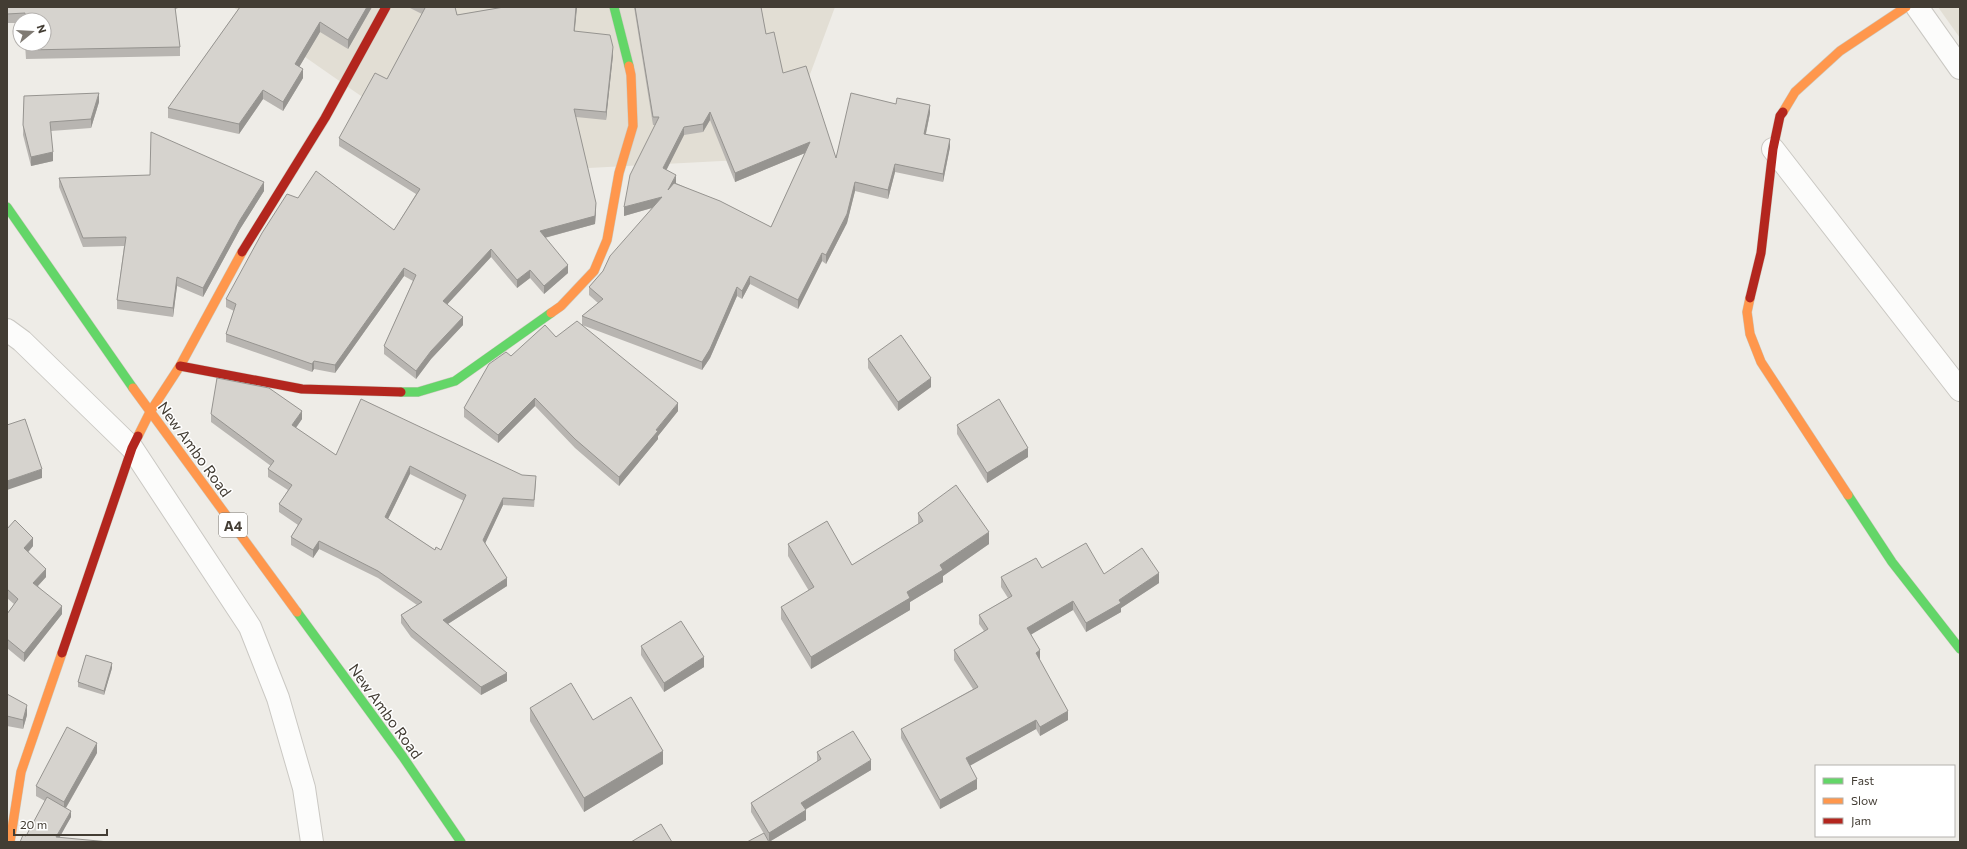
<svg xmlns="http://www.w3.org/2000/svg" width="1967" height="849" font-family="Commissioner,sans-serif">
<style>
.residential{fill:#e2ded4}
.lines{fill:none;stroke-linecap:round;stroke-linejoin:round}
.street-casing{stroke:#cac8c3;stroke-width:24}
.fast-casing{stroke:#ccc9be;stroke-width:10}
.slow-casing{stroke:#ccc9be;stroke-width:10}
.jam-casing{stroke:#ccc9be;stroke-width:10}
.street{stroke:#fcfcfb;stroke-width:22}
.fast{stroke:#63d668;stroke-width:9}
.slow{stroke:#ff974d;stroke-width:9}
.jam{stroke:#b3261e;stroke-width:9}
.wall{fill:#b8b5b1;fill-rule:evenodd}
.shaded-wall{fill:#969490}
.building{fill:#d6d3ce;stroke:#969490;fill-rule:evenodd}
.labels{text-anchor:middle;dominant-baseline:central;stroke-width:3;stroke-linejoin:round;paint-order:stroke}
.shield{fill:#fff;stroke:#7b7771;stroke-width:1}
.shield-label{font-size:14px;font-weight:bold;fill:#433d34}
.street-label{font-size:15px;fill:#433d34;stroke:#fff}
</style>
<rect width="100%" height="100%" fill="#eeece7"/>
<g class="residential">
<path d="M233,7H835L779,158L473,174Z"/>
<path d="M1938,7H1960V38Z"/>
</g>
<g class="lines">
<g class="street-casing">
<g id="street">
<path d="M1917,7L1960,68"/>
<path d="M1773,149L1960,390"/>
<path d="M7,330L22,341L132,448L250,627L278,698L304,788L312,842"/>
</g>
</g>
<g class="fast-casing">
<g id="fast">
<path d="M614,7L629,66"/>
<path d="M7,207L133,388"/>
<path d="M401,392H418L455,381L551,313"/>
<path d="M1848,495L1892,562L1960,649"/>
<path d="M297,612L403,757L461,842"/>
</g>
</g>
<g class="slow-casing">
<g id="slow">
<path d="M1783,112L1795,92L1840,51L1906,7"/>
<path d="M1750,298L1747,312L1750,334L1761,362L1848,495"/>
<path d="M551,313L561,306L594,271L607,240L619,173L633,126L631,75L629,66"/>
<path d="M133,388L297,612"/>
<path d="M138,436L150,412L180,366L242,252"/>
<path d="M10,842L21,772L62,653"/>
</g>
</g>
<g class="jam-casing">
<g id="jam">
<path d="M242,252L325,118L386,7"/>
<path d="M1750,298L1761,253L1773,149L1780,116L1783,112"/>
<path d="M180,366L302,389L401,392"/>
<path d="M62,653L132,448L138,436"/>
</g>
</g>
<use href="#street" class="street"/>
<use href="#fast" class="fast"/>
<use href="#slow" class="slow"/>
<use href="#jam" class="jam"/>
</g>
<g class="wall">
<path d="M7,7H181L175,9L180,47V56L26,59L25,44L44,20H20V23H7Z"/>
<path d="M240,7H372L348,49L320,32L299,67L303,78L283,111L263,99L239,134L168,118V108Z"/>
<path d="M408,7H455L457,15L504,7H577L574,31L613,55L606,120L576,117L596,211L595,224L545,238L568,273L544,294L530,278L517,288L491,257L447,304L463,325L431,359L416,379L384,354V346L413,281L404,276L335,373L314,369L312,372L226,342V334L234,311L226,307V299L298,198L394,230L416,194L339,146V138L387,79L422,14Z"/>
<path d="M634,7H761L766,34L783,73L836,158L930,113L926,134L950,147L943,182L895,172L888,199L855,191L847,223L826,264L822,261L798,309L750,284L742,299L737,296L710,358L702,370L582,325L678,411L658,436V439L619,486L575,448L535,406L498,443L464,417V408L511,356L556,337L582,325V316L598,303L589,295V287L603,271L652,208L624,216L655,125H653ZM710,120L735,182L805,153L771,227L676,183L666,170L684,135L703,132Z"/>
<path d="M24,96L99,102L91,128L51,131L53,161L31,166L23,135Z"/>
<path d="M59,178L264,191L240,229L203,297L177,286L173,317L117,309V300L124,246L83,247L59,187Z"/>
<path d="M868,359L931,387L898,411L868,368Z"/>
<path d="M211,414L302,419L296,428L336,455L536,483L534,507L503,505L485,543L507,586L448,624L507,681L481,695L411,637L401,623V615L417,605L378,578L319,549L313,558L291,545V537L298,525L279,512V504L288,490L268,477V469L271,466L211,422ZM410,474L464,501L441,550H435L388,519Z"/>
<path d="M957,425L1028,457L987,483L957,434Z"/>
<path d="M918,513L989,544L943,576V582L910,602V610L811,669L781,619V607L809,591L788,556V544L852,565L918,525Z"/>
<path d="M7,529L33,546L28,552L46,577L38,586L62,614L24,662L7,648V614L14,604L7,598Z"/>
<path d="M1042,568L1104,574L1159,583L1121,608V612L1086,632L1073,610L1031,634L1040,659L1039,660L1068,720L1040,736L1036,729L970,765L977,789L940,809L901,738V729L973,689L954,660V650L984,631L979,624V615L1008,598L1001,587V577Z"/>
<path d="M641,646L704,667L664,692L641,655Z"/>
<path d="M112,668L104,695L78,687V682Z"/>
<path d="M7,694L27,715L23,729L7,726Z"/>
<path d="M530,708L593,720L663,764L584,812L530,721Z"/>
<path d="M817,752L871,770L805,810L806,820L769,842L751,812V803L817,762Z"/>
<path d="M97,753L66,808L71,817L59,837L45,801L36,796V786Z"/>
</g>
<g class="shaded-wall">
<path d="M174,7H181L174,9Z"/>
<path d="M367,7H372L348,49V40Z"/>
<path d="M576,7H577L574,39V31Z"/>
<path d="M320,22V32L295,74V64Z"/>
<path d="M613,47V55L606,120V112Z"/>
<path d="M303,69V78L283,111V102Z"/>
<path d="M263,90V99L239,134V124Z"/>
<path d="M99,93V102L91,128V119Z"/>
<path d="M930,105V113L924,142V134Z"/>
<path d="M710,112V120L703,132V124Z"/>
<path d="M684,127V135L663,177V168Z"/>
<path d="M950,139V147L943,182V174Z"/>
<path d="M810,142V151L735,182V173Z"/>
<path d="M53,152V161L31,166V157Z"/>
<path d="M895,164V172L888,199V190Z"/>
<path d="M676,175V183L668,190Z"/>
<path d="M264,182V191L240,229L203,297V288L240,220Z"/>
<path d="M855,182V191L847,223L826,264V255Z"/>
<path d="M662,197V205L624,216V207Z"/>
<path d="M596,203V211L595,224L540,239V231Z"/>
<path d="M491,249V257L443,309V301Z"/>
<path d="M822,253V261L798,309V300Z"/>
<path d="M568,265V273L544,294V286Z"/>
<path d="M404,268V276L335,373V365Z"/>
<path d="M530,270V278L517,288V280Z"/>
<path d="M750,276V284L742,299V291Z"/>
<path d="M177,277V286L173,317V308Z"/>
<path d="M737,287V296L710,358L702,370V362Z"/>
<path d="M463,317V325L431,359L416,379V371L431,351Z"/>
<path d="M314,361V369L312,372V364Z"/>
<path d="M931,378V387L898,411V402Z"/>
<path d="M535,398V406L498,443V435Z"/>
<path d="M678,403V411L658,436V439L619,486V477Z"/>
<path d="M302,411V419L292,433V425Z"/>
<path d="M1028,448V457L987,483V473Z"/>
<path d="M410,466V474L385,525V517Z"/>
<path d="M42,469V478L7,490V481Z"/>
<path d="M503,498V505L483,548V540Z"/>
<path d="M989,532V544L943,576V582L910,602V610L811,669V657L907,592L940,565Z"/>
<path d="M33,538V546L24,557V548Z"/>
<path d="M319,541V549L313,558V550Z"/>
<path d="M46,569V577L33,591V583Z"/>
<path d="M1159,573V583L1121,608V612L1086,632V623L1119,600Z"/>
<path d="M507,578V586L443,627V620Z"/>
<path d="M1073,601V610L1027,637V628Z"/>
<path d="M62,606V614L24,662V653Z"/>
<path d="M1040,650V659L1036,662V653Z"/>
<path d="M704,657V667L664,692V683Z"/>
<path d="M112,663V668L104,695V691Z"/>
<path d="M507,673V681L481,695V687Z"/>
<path d="M27,705V715L23,729V720Z"/>
<path d="M1068,711V720L1040,736V727Z"/>
<path d="M1036,720V729L966,768V758Z"/>
<path d="M97,743V753L64,811V802Z"/>
<path d="M663,751V764L584,812V798Z"/>
<path d="M871,760V770L801,812V803Z"/>
<path d="M977,779V789L940,809V800Z"/>
<path d="M806,810V820L769,842V833Z"/>
<path d="M71,811V817L57,842L56,837Z"/>
</g>
<g class="building">
<path d="M7,7H175L180,47L26,50L25,44H44V20H25V13L7,14Z"/>
<path d="M240,7H367L348,40L320,22L295,64L303,69L283,102L263,90L239,124L168,108Z"/>
<path d="M423,7H455L457,15L504,7H576L574,31L610,35L613,47L606,112L574,109L596,203L595,216L540,231L568,265L544,286L530,270L517,280L491,249L443,301L463,317L431,351L416,371L384,346L416,275L404,268L335,365L314,361L312,364L226,334L236,304L226,299L262,233L287,194L298,198L316,171L394,230L420,189L339,138L375,73L387,79L425,8Z"/>
<path d="M635,7H761L766,34L774,32L783,73L806,66L836,158L851,93L896,104L897,98L930,105L924,134L950,139L943,174L895,164L888,190L855,182L847,214L826,255L822,253L798,300L750,276L742,291L737,287L710,349L702,362L582,316L603,299L589,287L603,271L610,256L662,197L624,207L630,175L659,117H653ZM710,112L735,173L810,142L771,227L720,201L674,183L668,190L676,175L663,168L684,127L703,124Z"/>
<path d="M99,93L91,119L50,122L53,152L31,157L23,125L24,96Z"/>
<path d="M151,132L264,182L240,220L203,288L177,277L173,308L117,300L126,237L83,238L59,178L150,175Z"/>
<path d="M577,321L678,403L656,430L658,431L619,477L575,439L535,398L498,435L464,408L489,364L506,352L511,356L545,325L556,337Z"/>
<path d="M901,335L931,378L898,402L868,359Z"/>
<path d="M217,378L269,388L302,411L292,425L336,455L361,399L522,475L536,476L534,500L503,498L483,540L507,578L443,620L507,673L481,687L411,629L401,615L422,602L378,571L319,541L313,550L291,537L302,519L279,504L292,485L268,469L274,461L211,414ZM410,466L466,495L441,550L436,547L435,550L385,517Z"/>
<path d="M999,399L1028,448L987,473L957,425Z"/>
<path d="M25,419L42,469L7,481V425Z"/>
<path d="M956,485L989,532L940,565L943,570L907,592L910,598L811,657L781,607L814,587L788,544L827,521L852,565L923,521L918,513Z"/>
<path d="M15,520L33,538L24,548L46,569L33,583L62,606L24,653L7,639V614L18,599L7,589V529Z"/>
<path d="M1086,543L1104,574L1142,548L1159,573L1119,600L1121,603L1086,623L1073,601L1027,628L1040,650L1036,653L1068,711L1040,727L1036,720L966,758L977,779L940,800L901,729L978,687L954,650L988,629L979,615L1012,596L1001,577L1036,558L1042,568Z"/>
<path d="M681,621L704,657L664,683L641,646Z"/>
<path d="M86,655L112,663L104,691L78,682Z"/>
<path d="M571,683L593,720L631,697L663,751L584,798L530,708Z"/>
<path d="M7,694L27,705L23,720L7,716Z"/>
<path d="M67,727L97,743L64,802L36,786Z"/>
<path d="M853,731L871,760L801,803L806,810L769,833L751,803L821,759L817,752Z"/>
<path d="M47,797L71,811L56,837L109,842H20L23,835L26,836Z"/>
<path d="M661,824L672,842H631Z"/>
<path d="M764,833L769,842H747Z"/>
</g>
<g class="labels">
<rect class="shield" x="219" y="513" width="28" height="24" rx="3"/>
<g class="shield-label">
<text x="233" y="525">A4</text>
</g>
<g class="street-label">
<text transform="translate(195 449) rotate(54)">New Ambo Road</text>
<text transform="translate(386 711) rotate(54)">New Ambo Road</text>
</g>
</g>
<rect width="1967" height="849" fill="none" stroke="#433d34" stroke-width="16"/>
<rect x="1815" y="765" width="140" height="72" fill="#ffffff" stroke="#b4b1ae"/>
<rect x="1823" y="778" width="20" height="6" fill="#63d668" stroke="#b4b1ae"/>
<text x="1851" y="785" font-size="12" fill="#433d34">Fast</text>
<rect x="1823" y="798" width="20" height="6" fill="#ff974d" stroke="#b4b1ae"/>
<text x="1851" y="805" font-size="12" fill="#433d34">Slow</text>
<rect x="1823" y="818" width="20" height="6" fill="#b3261e" stroke="#b4b1ae"/>
<text x="1851" y="825" font-size="12" fill="#433d34">Jam</text>
<g transform="translate(32 32) rotate(72)"><circle r="19" fill="#ffffff" stroke="#b4b1ae"/>
<path d="M0-3L7 15L0 10L-7 15Z" fill="#7f7a73"/>
<text y="-6" font-size="11" font-weight="bold" text-anchor="middle" fill="#433d34">N</text>
</g>
<path d="M14 829v6h93v-6" fill="none" stroke="#433d34" stroke-width="2"/>
<text x="20" y="829" font-size="12" fill="#433d34" stroke="#ffffff" stroke-width="3" paint-order="stroke">20 m</text>
</svg>
